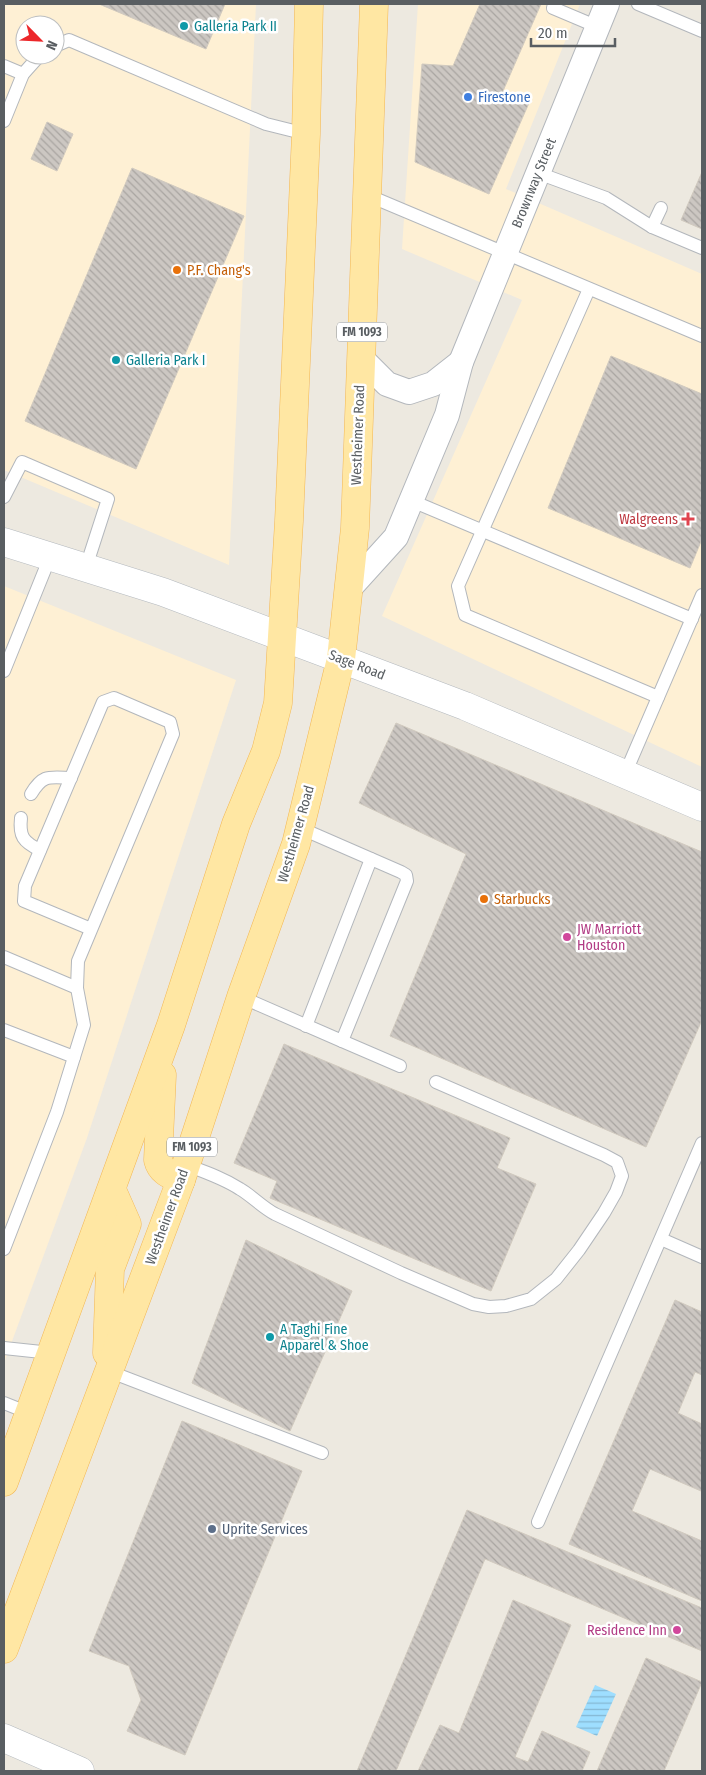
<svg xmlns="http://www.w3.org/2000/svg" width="706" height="1775" font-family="'Fira Sans Condensed',sans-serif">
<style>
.commercial{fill:#fef0d4;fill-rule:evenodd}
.water{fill:url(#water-rules)}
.building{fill:url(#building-back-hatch);stroke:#d1cabf}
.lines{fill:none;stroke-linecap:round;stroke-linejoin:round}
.lane-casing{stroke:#b3b7bc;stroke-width:14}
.street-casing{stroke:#b3b7bc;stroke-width:26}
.secondary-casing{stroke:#b4b9be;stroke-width:29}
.primary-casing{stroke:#f3b753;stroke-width:29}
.lane{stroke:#fff;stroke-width:12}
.street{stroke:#fff;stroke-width:24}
.secondary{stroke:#fff;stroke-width:28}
.primary{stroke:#ffe7a3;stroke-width:28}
.culture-dot{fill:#0f9aa8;stroke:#fff;stroke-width:2}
.shop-dot{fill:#3f7fe0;stroke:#fff;stroke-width:2}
.food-dot{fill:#e8710a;stroke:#fff;stroke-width:2}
.health-dot{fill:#e0444e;stroke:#fff;stroke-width:2}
.hotel-dot{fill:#d1479c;stroke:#fff;stroke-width:2}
.service-dot{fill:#5c6f8a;stroke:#fff;stroke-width:2}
.labels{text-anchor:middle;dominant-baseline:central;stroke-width:5;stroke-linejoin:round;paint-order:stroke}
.shield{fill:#fff;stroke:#8b8e91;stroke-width:1}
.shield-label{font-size:12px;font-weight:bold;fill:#595e62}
.culture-label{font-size:14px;fill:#0d838f;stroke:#fff;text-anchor:start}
.shop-label{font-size:14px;fill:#366cbe;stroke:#fff;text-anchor:start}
.street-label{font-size:14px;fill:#595e62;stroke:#fff}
.food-label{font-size:14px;fill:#c56008;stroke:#fff;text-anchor:start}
.health-label{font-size:14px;fill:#be3a42;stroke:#fff;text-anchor:end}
.hotel-label{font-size:14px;fill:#b23c85;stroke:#fff;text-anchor:start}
.service-label{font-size:14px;fill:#4e5e75;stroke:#fff;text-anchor:start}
</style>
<defs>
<pattern id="water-rules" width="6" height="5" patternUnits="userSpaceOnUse" patternTransform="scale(1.25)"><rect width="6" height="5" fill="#9edeff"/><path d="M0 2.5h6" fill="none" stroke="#84b7d2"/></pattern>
<pattern id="building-back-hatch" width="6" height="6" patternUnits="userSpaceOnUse" patternTransform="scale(1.25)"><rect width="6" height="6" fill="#ccc7c2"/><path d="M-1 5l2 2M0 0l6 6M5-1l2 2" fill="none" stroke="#a9a5a1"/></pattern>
</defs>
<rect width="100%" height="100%" fill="#ede9e0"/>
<g class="commercial">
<path d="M4,4H256L229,565L4,470ZM25,25H55V55H25Z"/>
<path d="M418,4H580L506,189L702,274V767L382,616L522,300L402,249Z"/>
<path d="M4,586L236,680L87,1138L4,1363Z"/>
</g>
<path class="water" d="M595,1685L616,1694L597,1736L576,1727Z"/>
<g class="building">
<path d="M99,4H225L206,49Z"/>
<path d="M480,4H541L503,91L529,103L489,194L415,162L422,64L453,66Z"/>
<path d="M47,122L73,134L57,171L31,159Z"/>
<path d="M132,168L244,216L136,469L25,421Z"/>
<path d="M702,172V229L681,220Z"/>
<path d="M611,356L702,394V539L690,568L548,508Z"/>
<path d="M396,723L702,852V1020L646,1147L390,1036L466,854L359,803Z"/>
<path d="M284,1044L510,1138L497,1168L536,1184L491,1291L270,1198L277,1181L234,1163Z"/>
<path d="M246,1240L352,1291L290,1431L192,1383Z"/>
<path d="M675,1300L702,1312V1375L695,1372L678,1413L702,1424V1489L701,1491L650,1469L632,1511L702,1541V1601L569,1544Z"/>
<path d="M182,1421L302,1471L185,1755L127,1731L141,1700L129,1666L89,1651Z"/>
<path d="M467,1510L702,1608V1651L485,1559L396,1771H357Z"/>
<path d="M513,1600L571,1625L515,1757L528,1762L542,1731L590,1752L582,1771H418L440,1725L459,1733Z"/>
<path d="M646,1658L702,1682L664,1771H597Z"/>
</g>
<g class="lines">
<g class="lane-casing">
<g id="lane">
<path d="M554,4L553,8L598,27"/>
<path d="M638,4L702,31"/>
<path d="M55,46L69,40L266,124L306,134"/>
<path d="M4,66L23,74"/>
<path d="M4,121L23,74L40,55"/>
<path d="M538,173L606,198L652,227L702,248"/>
<path d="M367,195L702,336"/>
<path d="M652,227L661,208"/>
<path d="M589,289L458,586L465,615L658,697"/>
<path d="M4,497L22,462L108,499L86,567"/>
<path d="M412,501L692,619"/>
<path d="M4,671L50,557"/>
<path d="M625,774L702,595"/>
<path d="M31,794C43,774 49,777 71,778"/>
<path d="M21,818C19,836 23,842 40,850"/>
<path d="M4,957L77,988"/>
<path d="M241,997L342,1041L407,881L406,875L401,872L300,828"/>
<path d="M306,1026L371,859"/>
<path d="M4,1030L74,1057"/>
<path d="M342,1041L400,1066"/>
<path d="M186,1165C205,1172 223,1178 240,1189C252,1196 262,1207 275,1214L401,1273L473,1304L489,1307L506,1306L531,1299L556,1279L579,1250L604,1213L616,1192L622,1176L617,1162L604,1155L436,1082"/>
<path d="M661,1239L702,1257"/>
<path d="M4,1249L57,1112L84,1025L77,988L78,961L173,734L170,722L114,698L103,702L25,886L24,901L91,929"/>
<path d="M4,1348L51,1353"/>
<path d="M108,1371L322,1453"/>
<path d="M4,1403L29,1413"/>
<path d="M538,1522L702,1143"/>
</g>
</g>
<g class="street-casing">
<g id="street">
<path d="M361,358L387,384L409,392L433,384L461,362"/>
<path d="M348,590L396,537L447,415L461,362L607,4"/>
</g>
</g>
<g class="secondary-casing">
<g id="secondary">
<path d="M4,542L163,592L341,659L465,706L702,807"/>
<path d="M4,1738L80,1771"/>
</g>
</g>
<g class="primary-casing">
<g id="primary">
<path d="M162,1075L158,1160C161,1172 171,1175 181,1180"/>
<path d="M107,1353L110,1269L127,1224L112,1190"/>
<path d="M4,1482L171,1025L236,824L266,751L278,703L289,521L306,134L309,4"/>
<path d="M4,1649L181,1180L241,997L296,844L341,659L355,528L374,4"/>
</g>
</g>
<use href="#lane" class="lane"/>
<use href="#street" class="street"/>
<use href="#secondary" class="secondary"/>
<use href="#primary" class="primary"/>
</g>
<g class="culture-dot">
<circle cx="184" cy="26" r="5"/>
<circle cx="116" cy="360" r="5"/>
<circle cx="270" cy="1337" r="5"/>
</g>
<circle class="shop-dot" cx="468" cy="97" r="5"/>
<g class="food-dot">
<circle cx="177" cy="270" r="5"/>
<circle cx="484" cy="899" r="5"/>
</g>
<path class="health-dot" d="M685.5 511.5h5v5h5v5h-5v5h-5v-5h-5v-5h5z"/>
<g class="hotel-dot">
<circle cx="567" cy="937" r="5"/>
<circle cx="677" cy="1630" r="5"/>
</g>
<circle class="service-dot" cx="212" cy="1529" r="5"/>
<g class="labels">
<g class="shield">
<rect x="337" y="322.5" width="50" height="19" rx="4"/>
<rect x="167" y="1137.5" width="50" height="19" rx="4"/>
</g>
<g class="shield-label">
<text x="362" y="332">FM 1093</text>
<text x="192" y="1147">FM 1093</text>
</g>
<g class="culture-label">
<text x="194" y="26">Galleria Park II</text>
<text x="126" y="360">Galleria Park I</text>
<text x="280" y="1329">A Taghi Fine<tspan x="280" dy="16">Apparel &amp; Shoe</tspan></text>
</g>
<g class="shop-label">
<text x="478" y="97">Firestone</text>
</g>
<g class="street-label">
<text transform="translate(534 183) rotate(-68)">Brownway Street</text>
<text transform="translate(358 435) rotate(-88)">Westheimer Road</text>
<text transform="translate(357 665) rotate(21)">Sage Road</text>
<text transform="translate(296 834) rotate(-74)">Westheimer Road</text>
<text transform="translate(167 1217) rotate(-70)">Westheimer Road</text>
</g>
<g class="food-label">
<text x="187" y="270">P.F. Chang's</text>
<text x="494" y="899">Starbucks</text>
</g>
<g class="health-label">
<text x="678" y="519">Walgreens</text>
</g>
<g class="hotel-label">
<text x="577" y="929">JW Marriott<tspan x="577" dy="16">Houston</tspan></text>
<text x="667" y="1630" text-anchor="end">Residence Inn</text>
</g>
<g class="service-label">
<text x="222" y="1529">Uprite Services</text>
</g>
</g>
<rect width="706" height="1775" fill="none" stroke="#595e62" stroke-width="10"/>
<g transform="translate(40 40) rotate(114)"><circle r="24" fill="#ffffff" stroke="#bdbfc0"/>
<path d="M0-4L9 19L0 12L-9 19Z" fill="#ec272a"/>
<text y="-8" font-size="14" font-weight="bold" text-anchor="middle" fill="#595e62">N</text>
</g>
<path d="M531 38v8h84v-8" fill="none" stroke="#595e62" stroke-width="2.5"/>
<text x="538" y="38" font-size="15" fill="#595e62" stroke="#ffffff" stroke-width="4" paint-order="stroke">20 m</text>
</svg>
